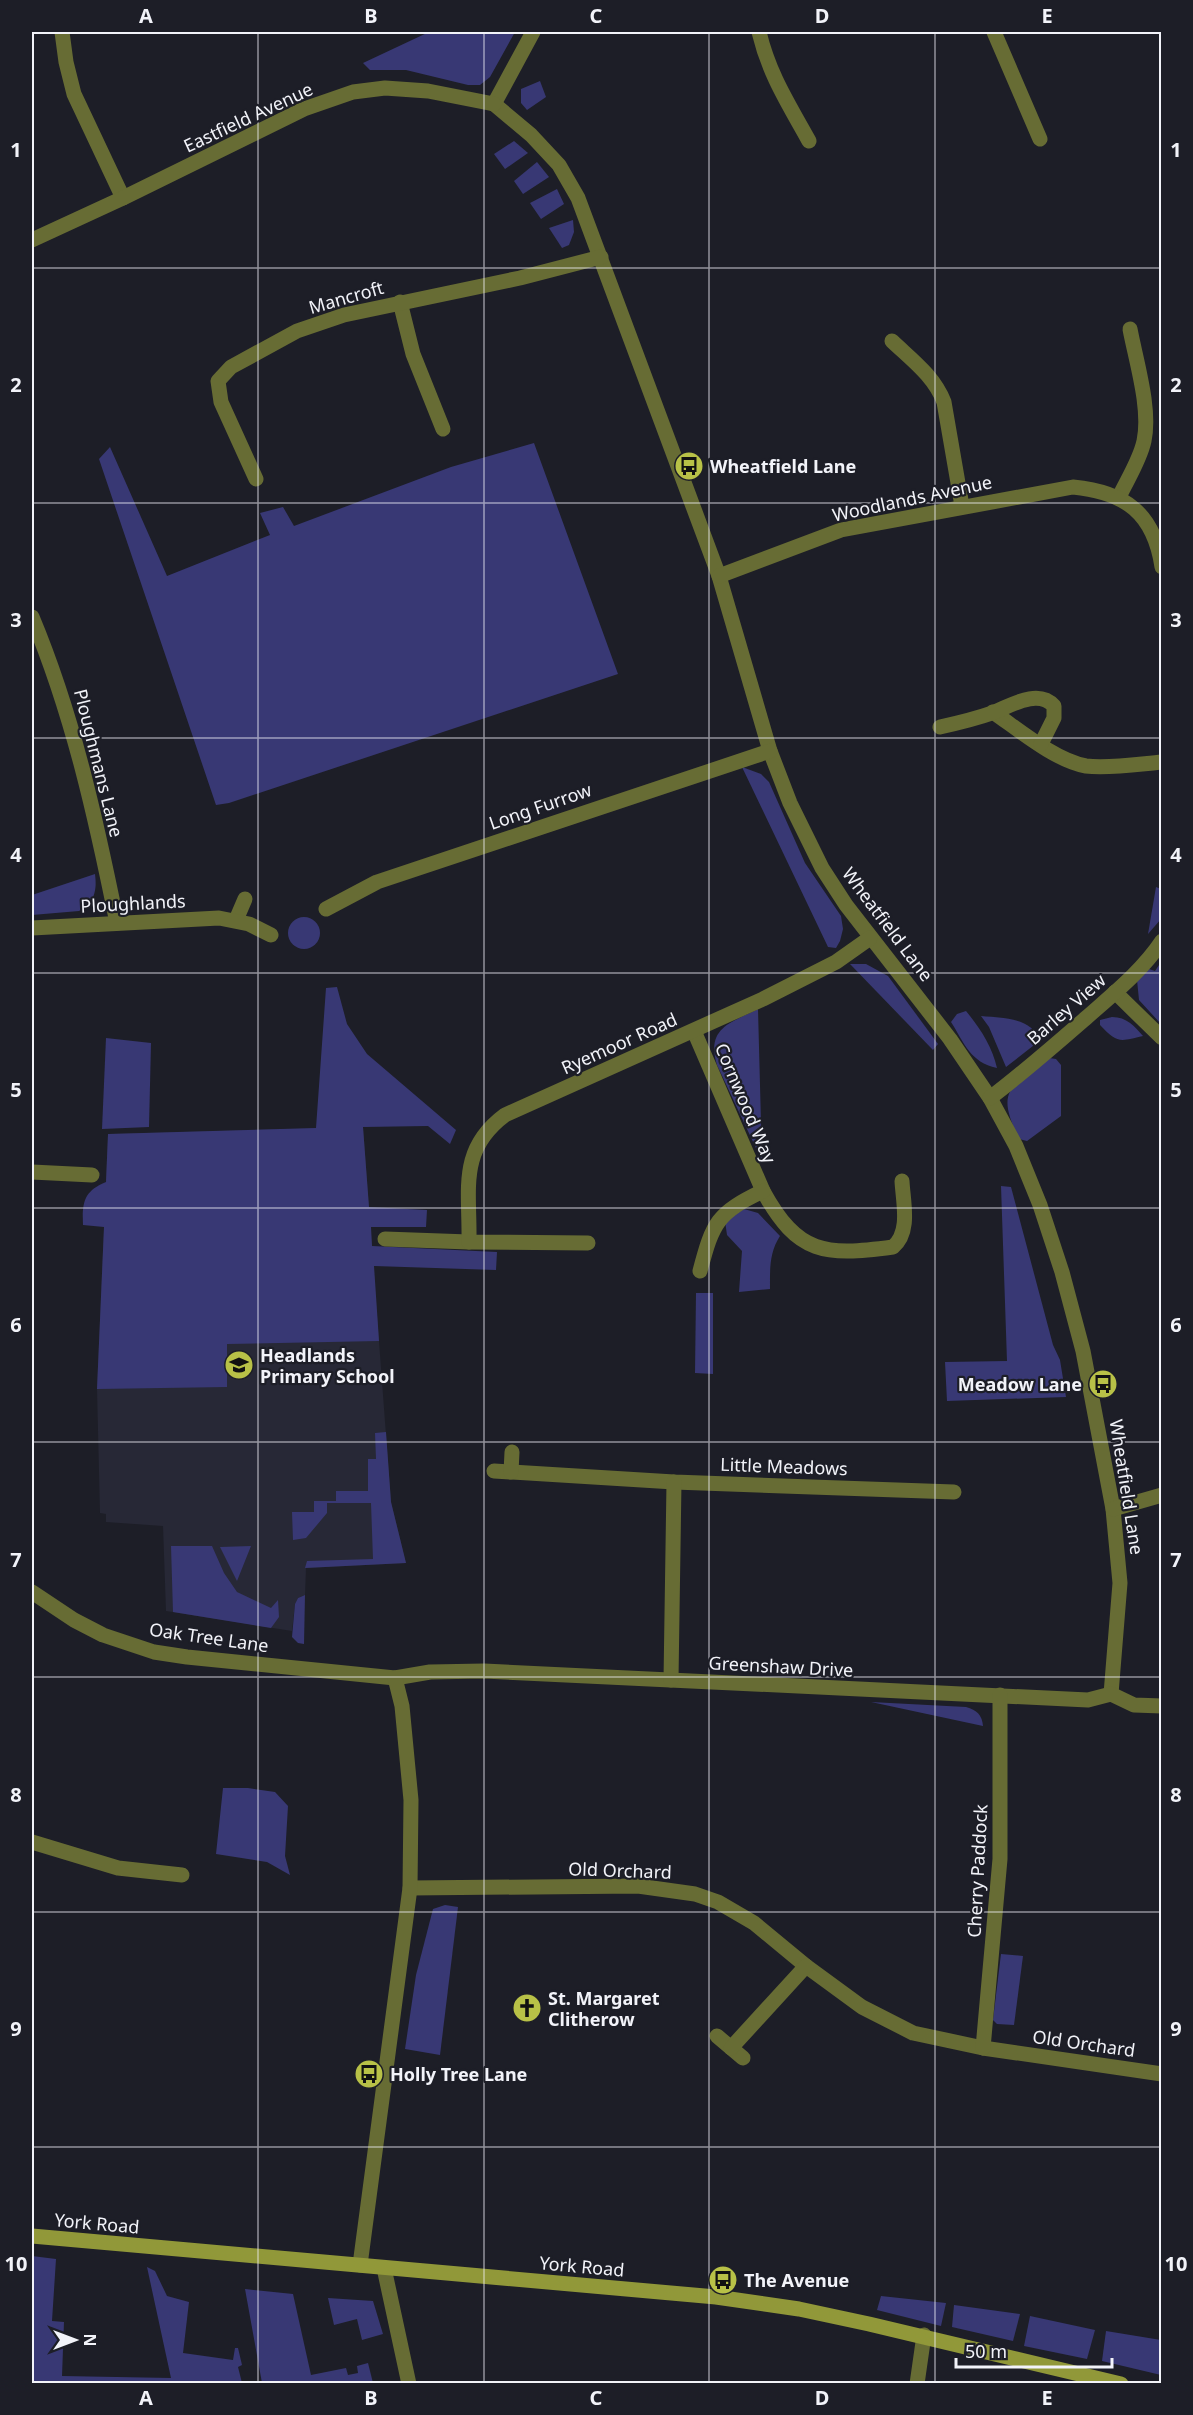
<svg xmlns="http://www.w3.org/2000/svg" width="1193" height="2415" font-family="'Noto Sans',sans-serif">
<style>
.built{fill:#272836}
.green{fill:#383874}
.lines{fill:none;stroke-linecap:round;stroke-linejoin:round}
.street{stroke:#676c34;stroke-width:15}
.secondary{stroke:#919839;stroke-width:15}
.grid{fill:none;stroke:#f2f3f9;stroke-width:1.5;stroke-opacity:0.55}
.labels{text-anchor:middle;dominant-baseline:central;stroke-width:4.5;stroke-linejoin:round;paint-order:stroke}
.street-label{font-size:18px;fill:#f2f3f9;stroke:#1d1e27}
.poi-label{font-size:18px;font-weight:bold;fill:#f2f3f9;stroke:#1d1e27;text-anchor:start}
.neatline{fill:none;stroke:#f2f3f9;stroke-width:2}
.grid-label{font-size:20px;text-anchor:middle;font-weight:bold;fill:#f2f3f9}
</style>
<rect width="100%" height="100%" fill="#1d1e27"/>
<path class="built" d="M363,1127L391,1502L406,1563L306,1568L305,1595L298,1598L295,1604L292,1631L166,1611L163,1526L106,1522V1514L100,1513L97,1389L108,1134Z"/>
<g class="green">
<path d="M429,32H515L490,77L480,85H468L406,70H370L363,63Z"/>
<path d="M540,81L546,97L527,110L521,103V89Z"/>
<path d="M514,141L528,153L505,169L494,154Z"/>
<path d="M537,162L549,177L523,194L514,181Z"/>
<path d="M557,189L564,204L541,219L530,203Z"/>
<path d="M573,220L574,232L569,245L562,248L549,228Z"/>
<path d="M534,443L618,674L229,803L216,805L99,459L110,447L167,576L270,535L260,513L283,507L294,526L451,467Z"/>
<path d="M742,767L761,774L769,782L805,863L841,916L843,929L840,941L836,948L828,947Z"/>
<path d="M95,874C97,890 95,902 79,911L32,915V895Z"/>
<path d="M1156,887L1161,889V919L1148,934Z"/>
<circle cx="304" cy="933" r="16"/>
<path d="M1161,962V1024L1139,1000L1137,980L1149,969L1155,971Z"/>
<path d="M850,964H866L888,976L938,1044L933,1050Z"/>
<path d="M337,987L347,1024L367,1054L456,1130L450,1144L428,1126L363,1127L369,1207L427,1210L426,1227H371L372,1246L497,1252L496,1270L374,1266L379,1341L227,1344V1387L97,1389L104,1227L83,1225C82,1202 84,1191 106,1182L108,1134L316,1128L326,988Z"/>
<path d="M758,1009L762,1161L717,1065C706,1028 730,1023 758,1009Z"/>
<path d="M966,1011C980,1028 992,1046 997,1068C970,1062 965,1044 951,1022L957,1014Z"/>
<path d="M981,1016C1000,1018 1036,1017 1038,1042L1006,1067L989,1027Z"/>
<path d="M1112,1017C1127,1017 1134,1026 1143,1036C1119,1042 1117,1043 1100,1025V1020Z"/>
<path d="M106,1038L151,1043L149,1127L102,1129Z"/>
<path d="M1049,1058L1056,1059L1061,1065V1116L1027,1141L1019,1139C995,1089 1010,1088 1049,1058Z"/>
<path d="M1001,1186L1011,1187L1053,1345L1060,1360L1066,1397L947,1401L945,1362L1007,1361Z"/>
<path d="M744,1209L758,1213L780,1236C769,1253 770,1270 770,1289L739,1292L742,1251L727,1235L725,1221Z"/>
<path d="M696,1293H713V1374L695,1373Z"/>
<path d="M386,1432L391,1502L406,1563L305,1568L307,1561L373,1559L371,1503H327V1513L306,1538L293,1540L292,1512H314V1501H336V1491H368V1459H376L375,1433Z"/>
<path d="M171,1546H212L224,1573L237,1592L271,1608L278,1600L279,1617L271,1628L173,1612Z"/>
<path d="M251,1546L237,1581L220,1547Z"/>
<path d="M305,1595L304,1644L298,1643L292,1637L295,1604L298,1598Z"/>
<path d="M871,1702L966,1707C977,1710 982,1715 983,1726Z"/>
<path d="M223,1788H248L275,1792L288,1806L285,1856L290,1875L267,1862L216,1854Z"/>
<path d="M445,1905L458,1907L440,2055L405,2049L416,1975L433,1909Z"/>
<path d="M1001,1954L1023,1956L1014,2025L997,2024L993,2020Z"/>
<path d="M32,2256L56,2259L52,2321L64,2322L62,2376L171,2378L147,2267L155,2271L167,2296L189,2302L183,2353L233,2360L235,2348H238L242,2365L238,2367L242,2383H32Z"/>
<path d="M245,2289L293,2294L311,2375L346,2368L348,2375L358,2373L357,2366L368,2363L373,2383H262Z"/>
<path d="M881,2296L946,2303L941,2326L877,2310Z"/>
<path d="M328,2298L373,2301L383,2334L362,2340L357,2319L334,2325Z"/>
<path d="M954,2305L1020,2314L1013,2341L952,2327Z"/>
<path d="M1030,2316L1095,2330L1087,2359L1024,2346Z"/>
<path d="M1106,2331L1161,2340V2375L1102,2361Z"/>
</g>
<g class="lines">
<g class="street">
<path d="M62,32L66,62L74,94L123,198"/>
<path d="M759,32C769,74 788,103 809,141"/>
<path d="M994,32L1040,139"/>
<path d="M494,104L531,135L559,165L578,198L719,576L770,751L790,803L822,868L846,905L950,1039L990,1098L1016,1146L1040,1205L1062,1272L1083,1351L1113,1509L1120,1583L1111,1694"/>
<path d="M494,104L533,32"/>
<path d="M32,240L123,198L304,109L353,92L385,88L428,91L494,104"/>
<path d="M400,302L413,354L443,429"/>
<path d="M892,341C912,360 934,376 944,402L962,506"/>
<path d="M256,479L221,402L218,381L231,367L297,331L344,315L520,278L601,257"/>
<path d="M1119,497C1127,480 1140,460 1144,441C1151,409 1136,361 1130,329"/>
<path d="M719,576L841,530L1073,487C1125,492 1154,513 1162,567"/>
<path d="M32,617C73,715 96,819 117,923"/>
<path d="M993,712C1019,730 1056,761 1086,766C1108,769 1139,764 1162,762"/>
<path d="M940,727C958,723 975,719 992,713C1010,706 1038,688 1054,706V718L1041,744"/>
<path d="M326,909L377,882L770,751"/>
<path d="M236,920L245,899"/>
<path d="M32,928L219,918L249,924L271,935"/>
<path d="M1115,992L1162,1038"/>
<path d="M694,1031L763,1191C798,1255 825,1256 893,1247C911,1232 903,1202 902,1181"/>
<path d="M990,1098C1023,1073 1055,1045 1086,1018C1113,994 1142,971 1162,941"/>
<path d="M32,1172L92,1175"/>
<path d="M385,1239L469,1242"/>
<path d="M588,1243L469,1242C470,1189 458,1150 505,1115L763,999L836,962L870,938"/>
<path d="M700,1271C713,1222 717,1213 763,1191"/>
<path d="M494,1471L674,1482L954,1492"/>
<path d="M511,1472L512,1452"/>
<path d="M1113,1509L1162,1495"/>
<path d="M32,1592L74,1620L103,1635L154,1652L187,1657L395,1678L430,1672L484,1671L1088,1700L1111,1694L1134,1705L1162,1706"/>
<path d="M671,1680L674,1482"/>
<path d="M32,1842L118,1868L182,1875"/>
<path d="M410,1888L638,1886L695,1894L718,1902L754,1923L806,1966L862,2007L913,2033L983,2048L1162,2074"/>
<path d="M717,2036L743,2058"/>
<path d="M731,2048L806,1966"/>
<path d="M983,2048L1000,1859V1695"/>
<path d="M360,2265L410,1888L411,1800L402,1706L395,1678"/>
<path d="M384,2268L409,2384"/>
<path d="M917,2384L924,2335"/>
</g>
<path class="secondary" d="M32,2236L716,2297L799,2309L869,2324L1121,2384"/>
</g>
<path class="grid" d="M258,32V2384M484,32V2384M709,32V2384M935,32V2384M32,268H1162M32,503H1162M32,738H1162M32,973H1162M32,1208H1162M32,1442H1162M32,1677H1162M32,1912H1162M32,2147H1162"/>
<defs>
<g id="bus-disc" transform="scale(1.5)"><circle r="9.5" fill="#b8c147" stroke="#1d1e27"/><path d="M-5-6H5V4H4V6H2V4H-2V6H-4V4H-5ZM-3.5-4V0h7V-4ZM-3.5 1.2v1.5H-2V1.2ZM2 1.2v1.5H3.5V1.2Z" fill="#111"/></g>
<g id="school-disc" transform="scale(1.5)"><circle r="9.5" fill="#b8c147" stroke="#1d1e27"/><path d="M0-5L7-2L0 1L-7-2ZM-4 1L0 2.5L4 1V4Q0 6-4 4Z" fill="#111"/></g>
<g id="church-disc" transform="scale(1.5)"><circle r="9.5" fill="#b8c147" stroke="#1d1e27"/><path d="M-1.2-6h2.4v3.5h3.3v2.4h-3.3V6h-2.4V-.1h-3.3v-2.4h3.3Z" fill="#111"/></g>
</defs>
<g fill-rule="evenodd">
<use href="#bus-disc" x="689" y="466"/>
<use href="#school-disc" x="239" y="1365"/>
<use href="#bus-disc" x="1103" y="1384"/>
<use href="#church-disc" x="527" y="2008"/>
<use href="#bus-disc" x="369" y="2074"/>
<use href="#bus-disc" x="723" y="2280"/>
</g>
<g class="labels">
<g class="street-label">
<text transform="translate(248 117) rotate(-25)">Eastfield Avenue</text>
<text transform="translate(346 297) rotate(-16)">Mancroft</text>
<text transform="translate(912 498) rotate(-12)">Woodlands Avenue</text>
<text transform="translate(99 763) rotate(76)">Ploughmans Lane</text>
<text transform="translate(540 806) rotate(-19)">Long Furrow</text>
<text transform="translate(133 903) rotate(-3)">Ploughlands</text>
<text transform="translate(888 924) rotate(53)">Wheatfield Lane</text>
<text transform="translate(1066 1009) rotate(-41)">Barley View</text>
<text transform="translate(619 1043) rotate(-24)">Ryemoor Road</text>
<text transform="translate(746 1103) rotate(67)">Cornwood Way</text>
<text transform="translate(784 1466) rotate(2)">Little Meadows</text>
<text transform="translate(1127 1487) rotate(81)">Wheatfield Lane</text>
<text transform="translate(209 1637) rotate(8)">Oak Tree Lane</text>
<text transform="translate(781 1666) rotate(3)">Greenshaw Drive</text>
<text transform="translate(620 1870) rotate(2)">Old Orchard</text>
<text transform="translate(977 1871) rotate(-87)">Cherry Paddock</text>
<text transform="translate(1084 2043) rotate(8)">Old Orchard</text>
<text transform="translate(97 2223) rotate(5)">York Road</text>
<text transform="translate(582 2266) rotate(5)">York Road</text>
</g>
<g class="poi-label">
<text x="710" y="466">Wheatfield Lane</text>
<text x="260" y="1355">Headlands<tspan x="260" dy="21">Primary School</tspan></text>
<text x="1082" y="1384" text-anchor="end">Meadow Lane</text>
<text x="548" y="1998">St. Margaret<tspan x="548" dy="21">Clitherow</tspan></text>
<text x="390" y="2074">Holly Tree Lane</text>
<text x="744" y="2280">The Avenue</text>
</g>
</g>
<rect width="1193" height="2415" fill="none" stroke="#1d1e27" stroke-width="66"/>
<g transform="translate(75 2340) rotate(90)" stroke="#1d1e27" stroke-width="4.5" paint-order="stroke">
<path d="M0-4.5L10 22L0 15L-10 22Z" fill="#f2f3f9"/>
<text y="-9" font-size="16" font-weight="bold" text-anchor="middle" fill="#f2f3f9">N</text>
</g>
<path d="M956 2358v9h156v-9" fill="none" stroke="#f2f3f9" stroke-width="3"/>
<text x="965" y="2358" font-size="18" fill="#f2f3f9" stroke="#1d1e27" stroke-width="4.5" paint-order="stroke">50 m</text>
<rect x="33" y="33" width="1127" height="2349" class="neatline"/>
<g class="grid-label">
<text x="146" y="23">A</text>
<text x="371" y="23">B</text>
<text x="596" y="23">C</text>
<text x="822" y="23">D</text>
<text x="1047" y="23">E</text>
<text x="16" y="157">1</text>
<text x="1176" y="157">1</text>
<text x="16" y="392">2</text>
<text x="1176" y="392">2</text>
<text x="16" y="627">3</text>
<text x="1176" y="627">3</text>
<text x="16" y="862">4</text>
<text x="1176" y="862">4</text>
<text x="16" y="1097">5</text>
<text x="1176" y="1097">5</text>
<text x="16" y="1332">6</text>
<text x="1176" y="1332">6</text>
<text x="16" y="1567">7</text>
<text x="1176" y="1567">7</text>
<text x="16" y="1802">8</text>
<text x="1176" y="1802">8</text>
<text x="16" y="2036">9</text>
<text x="1176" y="2036">9</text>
<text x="16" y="2271">10</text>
<text x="1176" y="2271">10</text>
<text x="146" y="2405">A</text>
<text x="371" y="2405">B</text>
<text x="596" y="2405">C</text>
<text x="822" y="2405">D</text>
<text x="1047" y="2405">E</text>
</g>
</svg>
